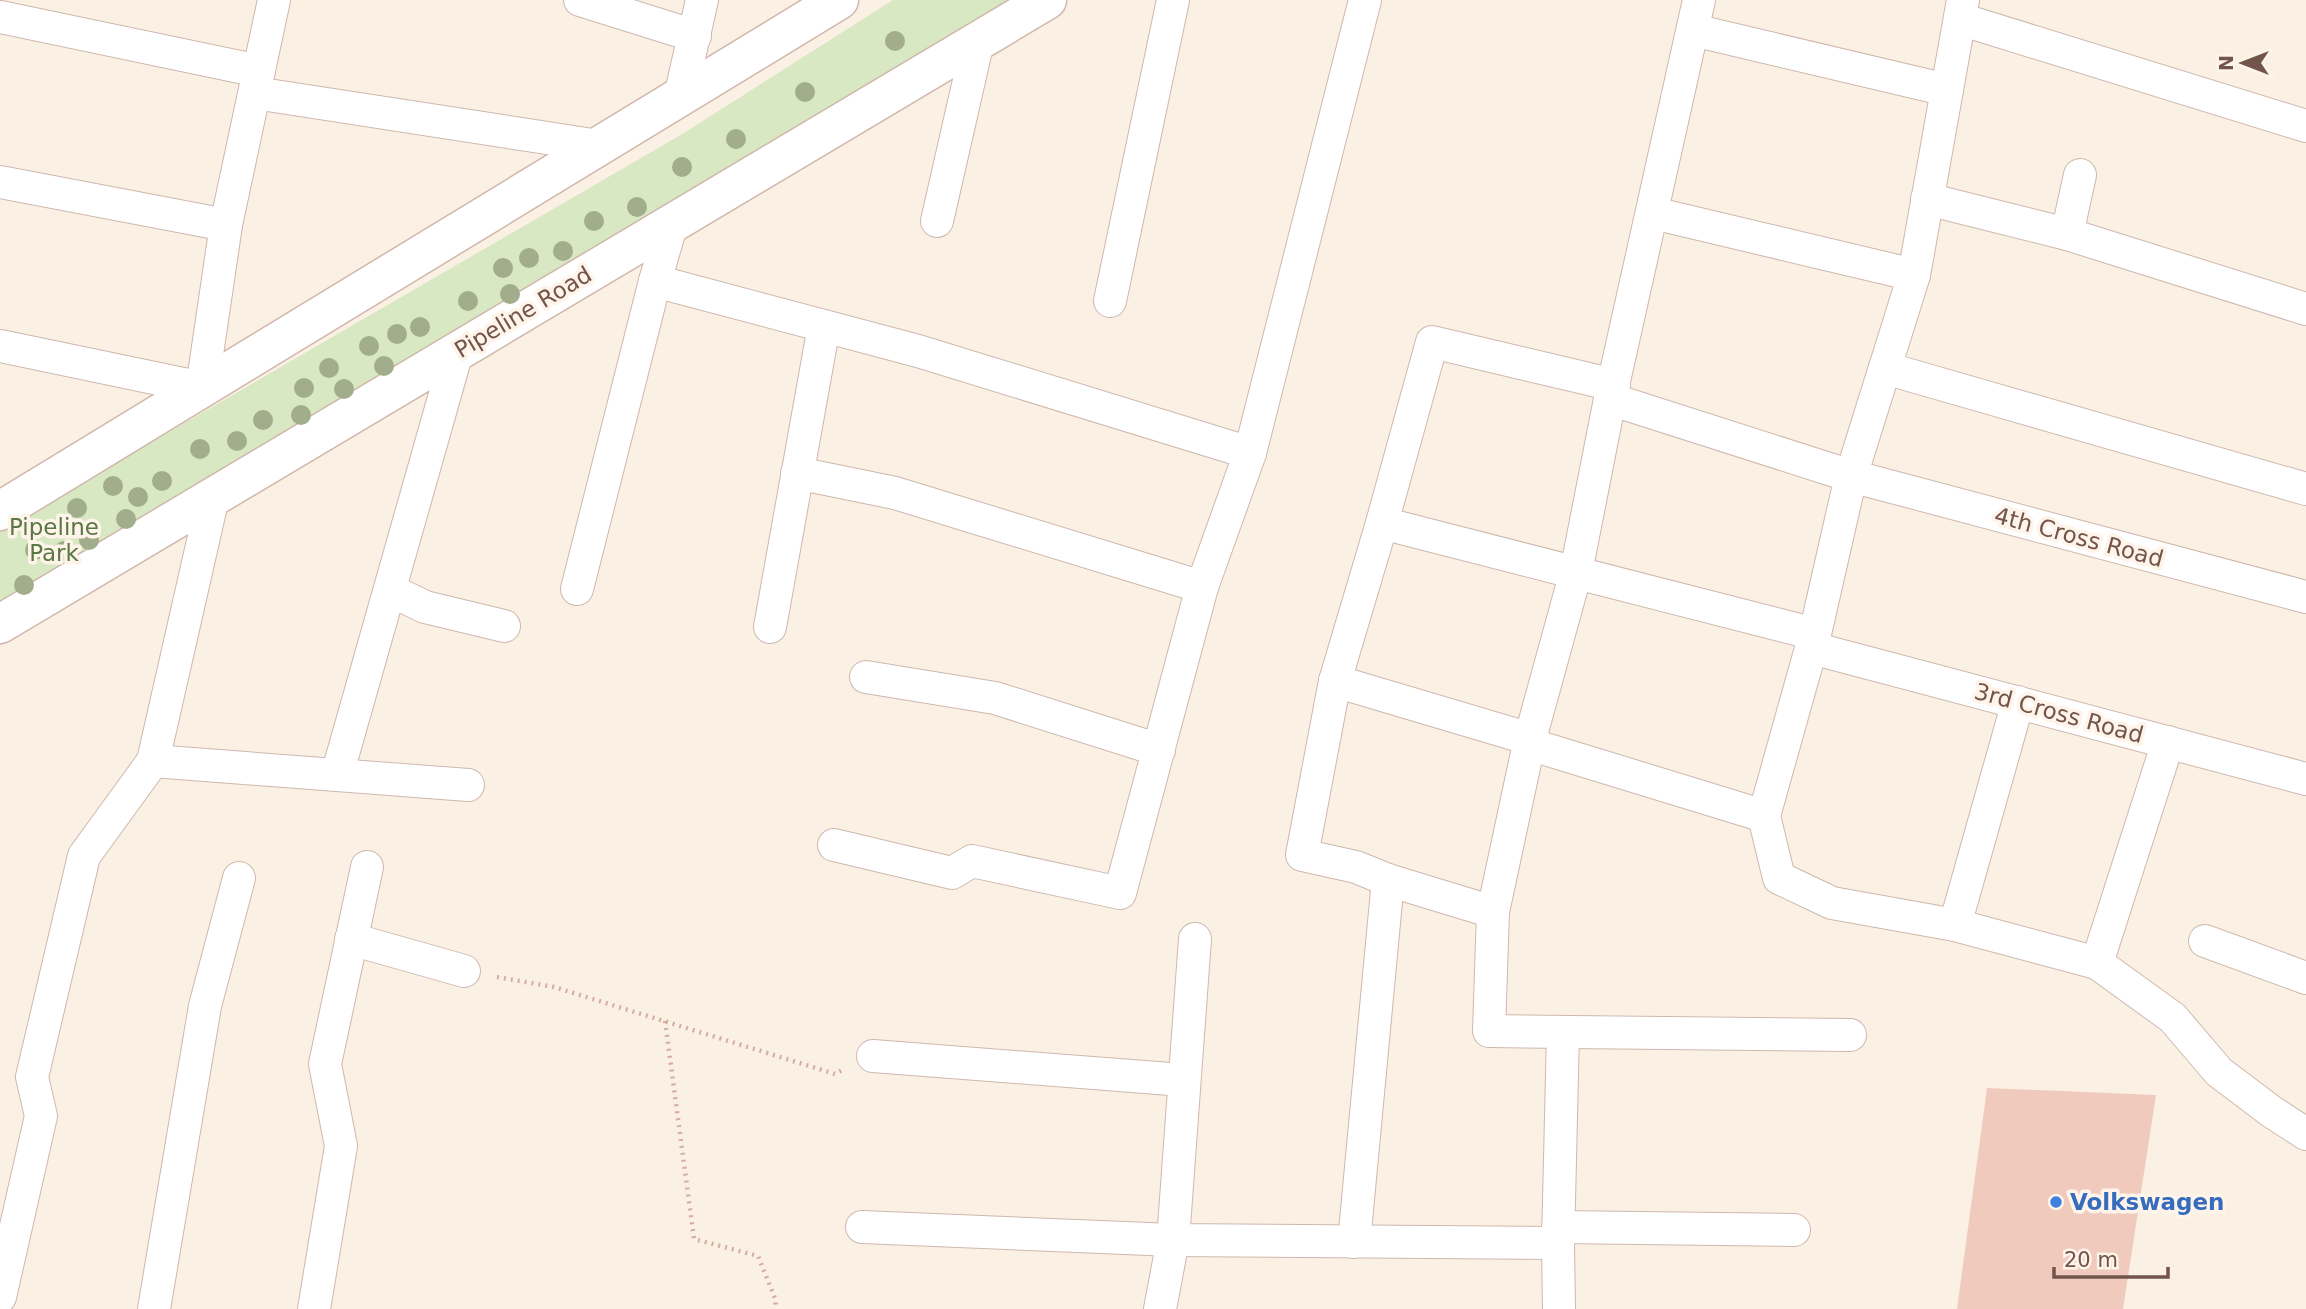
<svg xmlns="http://www.w3.org/2000/svg" width="2306" height="1309" font-family="'DejaVu Sans',sans-serif">
<style>
.green{fill:#d7e8c3}
.building{fill:#f0cbbd}
.lines{fill:none;stroke-linecap:round;stroke-linejoin:round}
.street-casing{stroke:#ceb8ae;stroke-width:34}
.secondary-casing{stroke:#d1b7ab;stroke-width:41}
.path{stroke:#d4aea0;stroke-width:4.5;stroke-dasharray:2 5;stroke-linecap:butt}
.street{stroke:#fff;stroke-width:32}
.secondary{stroke:#fff;stroke-width:38}
.tree{fill:#a2ae8b}
.shop-dot{fill:#3f7fe0;stroke:#fef4ea;stroke-width:2.5}
.labels{text-anchor:middle;dominant-baseline:central;stroke-width:7;stroke-linejoin:round;paint-order:stroke}
.street-label{font-size:23px;fill:#73544b;stroke:#fef4ea}
.park-label{font-size:23px;fill:#597843;stroke:#fef4ea}
.shop-label{font-size:23px;font-weight:bold;fill:#366cbe;stroke:#fef4ea;text-anchor:start}
</style>
<rect width="100%" height="100%" fill="#fbf0e4"/>
<path class="green" d="M893,0H1020L0,613V530L684,133Z"/>
<path class="building" d="M1987,1088L2156,1095L2123,1309H1957Z"/>
<g class="lines">
<g class="street-casing">
<g id="street">
<path d="M580,0L695,36"/>
<path d="M1699,0L1610,399L1576,572L1530,739L1493,912L1489,1031L1850,1035"/>
<path d="M1963,0L1914,275L1851,476L1815,634L1764,816L1779,878L1832,903L1955,925L2097,963"/>
<path d="M0,17L259,71"/>
<path d="M1960,19L2306,126"/>
<path d="M1693,30L1947,90"/>
<path d="M255,93L599,146"/>
<path d="M680,97L702,0"/>
<path d="M2080,175L2067,234L2306,309"/>
<path d="M0,182L226,225"/>
<path d="M1927,199L2067,234"/>
<path d="M1653,213L1914,275"/>
<path d="M937,221L978,41"/>
<path d="M655,281L918,351L1250,453"/>
<path d="M1110,301L1173,0"/>
<path d="M0,346L202,388L226,225L274,0"/>
<path d="M1885,368L2306,489"/>
<path d="M1610,399L1851,476L2306,597"/>
<path d="M797,473L895,493L1202,587"/>
<path d="M1382,523L1815,634"/>
<path d="M577,589L655,281L672,223"/>
<path d="M390,590L425,607L504,626"/>
<path d="M770,627L824,326"/>
<path d="M1812,648L2306,779"/>
<path d="M866,677L995,698L1159,750"/>
<path d="M1335,681L1530,739"/>
<path d="M2168,742L2097,963L2173,1018L2219,1072L2272,1112L2306,1134"/>
<path d="M1529,744L1764,816"/>
<path d="M153,761L468,785"/>
<path d="M337,775L457,352"/>
<path d="M834,845L952,873L972,861L1120,893L1202,587L1250,453L1365,0"/>
<path d="M1493,912L1388,880L1356,867L1302,855L1335,681L1382,523L1432,342L1614,385"/>
<path d="M1955,925L2018,702"/>
<path d="M351,939L464,971"/>
<path d="M2205,941L2306,978"/>
<path d="M873,1056L1183,1080"/>
<path d="M862,1227L1173,1240L1558,1243"/>
<path d="M1558,1227L1794,1230"/>
<path d="M1354,1242L1388,880"/>
<path d="M0,1297L41,1116L32,1077L84,856L153,761L213,497"/>
<path d="M154,1309L205,1006L239,878"/>
<path d="M314,1309L341,1146L325,1064L367,867"/>
<path d="M1160,1309L1173,1240L1195,939"/>
<path d="M1559,1309L1558,1243L1563,1033"/>
</g>
</g>
<g class="secondary-casing">
<g id="secondary">
<path d="M0,511L839,0"/>
<path d="M0,624L1047,0"/>
</g>
</g>
<g class="path">
<path d="M497,977L554,987L835,1074L844,1069"/>
<path d="M665,1021L694,1239L758,1256L775,1298L776,1309"/>
</g>
<use href="#street" class="street"/>
<use href="#secondary" class="secondary"/>
</g>
<g class="tree">
<circle cx="895" cy="41" r="10"/>
<circle cx="805" cy="92" r="10"/>
<circle cx="736" cy="139" r="10"/>
<circle cx="682" cy="167" r="10"/>
<circle cx="637" cy="207" r="10"/>
<circle cx="594" cy="221" r="10"/>
<circle cx="563" cy="251" r="10"/>
<circle cx="529" cy="258" r="10"/>
<circle cx="503" cy="268" r="10"/>
<circle cx="510" cy="294" r="10"/>
<circle cx="468" cy="301" r="10"/>
<circle cx="420" cy="327" r="10"/>
<circle cx="397" cy="334" r="10"/>
<circle cx="369" cy="346" r="10"/>
<circle cx="384" cy="366" r="10"/>
<circle cx="329" cy="368" r="10"/>
<circle cx="304" cy="388" r="10"/>
<circle cx="344" cy="389" r="10"/>
<circle cx="301" cy="415" r="10"/>
<circle cx="263" cy="420" r="10"/>
<circle cx="237" cy="441" r="10"/>
<circle cx="200" cy="449" r="10"/>
<circle cx="162" cy="481" r="10"/>
<circle cx="113" cy="486" r="10"/>
<circle cx="138" cy="497" r="10"/>
<circle cx="77" cy="508" r="10"/>
<circle cx="126" cy="519" r="10"/>
<circle cx="89" cy="540" r="10"/>
<circle cx="35" cy="550" r="10"/>
<circle cx="64" cy="551" r="10"/>
<circle cx="24" cy="585" r="10"/>
</g>
<circle class="shop-dot" cx="2056" cy="1202" r="7"/>
<g class="labels">
<g class="street-label">
<text transform="translate(523 312) rotate(-31)">Pipeline Road</text>
<text transform="translate(2079 537) rotate(15)">4th Cross Road</text>
<text transform="translate(2059 713) rotate(15)">3rd Cross Road</text>
</g>
<g class="park-label">
<text x="54" y="527">Pipeline<tspan x="54" dy="26">Park</tspan></text>
</g>
<g class="shop-label">
<text x="2070" y="1202">Volkswagen</text>
</g>
</g>
<g transform="translate(2243 63) rotate(270)" stroke="#fef4ea" stroke-width="5" paint-order="stroke">
<path d="M0-5L12 26L0 18L-12 26Z" fill="#73544b"/>
<text y="-10" font-size="19" font-weight="bold" text-anchor="middle" fill="#73544b">N</text>
</g>
<path d="M2054 1267v10h114v-10" fill="none" stroke="#73544b" stroke-width="3.5"/>
<text x="2064" y="1267" font-size="21" fill="#73544b" stroke="#fef4ea" stroke-width="5" paint-order="stroke">20 m</text>
</svg>
